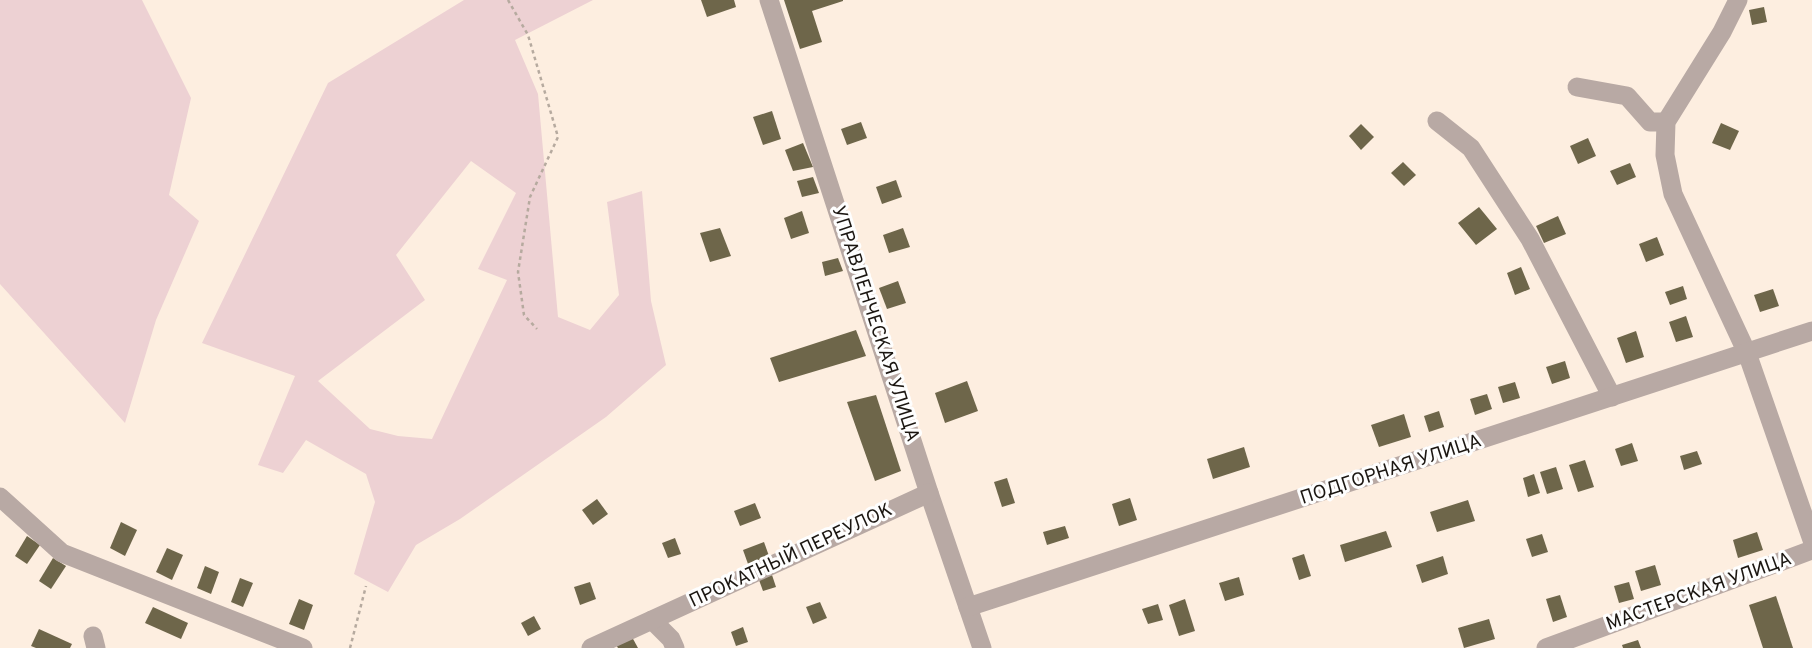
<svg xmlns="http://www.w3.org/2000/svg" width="1812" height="648" font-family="Overpass,sans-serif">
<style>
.green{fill:#edd1d3;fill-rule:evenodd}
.building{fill:#6e664a}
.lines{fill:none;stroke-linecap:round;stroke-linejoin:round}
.path{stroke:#b6aa9f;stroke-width:2.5;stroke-dasharray:3.5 3.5;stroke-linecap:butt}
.street{stroke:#b8a9a4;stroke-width:19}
.labels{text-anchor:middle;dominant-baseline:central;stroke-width:6;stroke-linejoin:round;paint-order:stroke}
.street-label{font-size:19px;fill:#1b1611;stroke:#fefefe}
</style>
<rect width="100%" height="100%" fill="#fdeee0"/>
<g class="green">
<path d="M0,0H142L191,98L169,195L199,221L156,320L125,423L0,284Z"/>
<path d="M464,0H593L515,40L538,94L558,317L590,330L619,295L607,202L642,191L651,301L666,365L606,417L460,519L416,545L388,592L354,574L375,502L366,474L306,440L283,473L258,465L295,376L202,343L328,83ZM471,161L516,193L478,269L507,280L432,439L398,436L370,429L318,381L425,300L396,255Z"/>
</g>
<g class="building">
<path d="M701,0H734L736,7L707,17Z"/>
<path d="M784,0H843V1L812,11L822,42L800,49Z"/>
<path d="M1764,7L1767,22L1752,25L1749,10Z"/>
<path d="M772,111L781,139L763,145L753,117Z"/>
<path d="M861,122L867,138L847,145L841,129Z"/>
<path d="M1721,123L1739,131L1730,150L1712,143Z"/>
<path d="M1361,124L1374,137L1361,150L1349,136Z"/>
<path d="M1588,138L1596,156L1578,164L1570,146Z"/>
<path d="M803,143L813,167L793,171L785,150Z"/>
<path d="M1403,162L1416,175L1404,186L1391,173Z"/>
<path d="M1630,163L1636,177L1617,185L1610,171Z"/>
<path d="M813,177L819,193L802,197L797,181Z"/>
<path d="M896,180L902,197L882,204L876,187Z"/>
<path d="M1479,207L1497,229L1476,245L1458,223Z"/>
<path d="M802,211L809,233L791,239L784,218Z"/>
<path d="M1558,216L1566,234L1544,243L1536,226Z"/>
<path d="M720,228L731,256L710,262L700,233Z"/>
<path d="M903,228L910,247L889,253L883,235Z"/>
<path d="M1657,237L1664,255L1646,262L1639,244Z"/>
<path d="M838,258L843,271L825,276L822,262Z"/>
<path d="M1521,267L1530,289L1515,295L1507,273Z"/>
<path d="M898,281L906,303L887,309L879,288Z"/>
<path d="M1683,286L1687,299L1670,305L1665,292Z"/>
<path d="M1773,289L1779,306L1760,312L1754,295Z"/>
<path d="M1686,316L1693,337L1676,342L1669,322Z"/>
<path d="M856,330L866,356L779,382L770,358Z"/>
<path d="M1636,331L1644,357L1626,363L1617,338Z"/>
<path d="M1565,361L1570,378L1552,384L1546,367Z"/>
<path d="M967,381L978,411L945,423L935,393Z"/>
<path d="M1515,382L1520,398L1503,403L1498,387Z"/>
<path d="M1487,394L1492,409L1475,415L1470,399Z"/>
<path d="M876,395L901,471L875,481L847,402Z"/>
<path d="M1439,411L1444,427L1429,432L1424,416Z"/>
<path d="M1404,414L1411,437L1379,447L1371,425Z"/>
<path d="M1632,443L1638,461L1621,466L1615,449Z"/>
<path d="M1244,447L1250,467L1213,479L1207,459Z"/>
<path d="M1697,451L1702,464L1684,470L1680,456Z"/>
<path d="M1585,460L1594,487L1578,492L1569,465Z"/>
<path d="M1556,467L1563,489L1547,494L1540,472Z"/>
<path d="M1534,474L1540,493L1528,497L1523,478Z"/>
<path d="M1007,478L1015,503L1002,507L994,482Z"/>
<path d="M1130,498L1137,520L1119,526L1112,504Z"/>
<path d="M597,499L608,514L593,525L582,510Z"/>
<path d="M1468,500L1475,521L1437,532L1430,512Z"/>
<path d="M755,503L761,518L740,526L734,511Z"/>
<path d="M121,522L137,530L125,556L110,548Z"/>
<path d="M1065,526L1069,538L1047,545L1043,532Z"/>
<path d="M1386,531L1392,547L1345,562L1340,545Z"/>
<path d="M1757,532L1763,550L1738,558L1733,540Z"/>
<path d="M1542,534L1548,552L1532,557L1526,539Z"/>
<path d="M27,536L40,545L27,564L15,556Z"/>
<path d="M675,538L681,554L668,558L662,543Z"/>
<path d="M764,542L769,556L748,564L743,550Z"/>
<path d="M167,548L183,555L172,580L156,572Z"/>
<path d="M1304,554L1311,576L1299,580L1292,558Z"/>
<path d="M1443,556L1448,574L1422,583L1416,565Z"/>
<path d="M53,558L66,566L51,589L39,581Z"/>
<path d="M1655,565L1661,585L1641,591L1635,571Z"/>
<path d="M205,566L219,572L211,594L197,588Z"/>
<path d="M772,575L776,587L763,591L759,580Z"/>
<path d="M1239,577L1244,595L1225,601L1219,583Z"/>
<path d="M240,578L253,583L243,607L231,602Z"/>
<path d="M590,582L596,599L580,605L574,587Z"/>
<path d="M1629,582L1634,599L1619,603L1614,586Z"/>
<path d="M1560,595L1567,617L1553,622L1546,599Z"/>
<path d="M1776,596L1793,648H1763L1749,605Z"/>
<path d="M299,599L313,605L304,630L289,624Z"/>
<path d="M1185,599L1195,631L1179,636L1169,605Z"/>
<path d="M820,602L827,618L813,624L806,607Z"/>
<path d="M1158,604L1163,620L1148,624L1142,609Z"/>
<path d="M153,607L188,623L181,639L145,623Z"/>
<path d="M534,616L541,629L528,636L521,623Z"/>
<path d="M1489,619L1495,639L1464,648L1458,628Z"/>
<path d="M743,627L748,642L736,646L731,632Z"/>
<path d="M39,629L72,644L70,648H36L31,646Z"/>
<path d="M632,637L638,648H618L616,645Z"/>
<path d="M1638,640L1641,648H1623L1622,645Z"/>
</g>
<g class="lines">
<g class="path">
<path d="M508,0L528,35L558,137L530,197L518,272L524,315L537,329"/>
<path d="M350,648L366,586"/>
</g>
<g class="street">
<path d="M769,0L929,493L982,648"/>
<path d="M1738,0L1722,32L1666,122L1665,155L1673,194L1747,353L1812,540"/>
<path d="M1577,87L1627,96L1650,122H1666"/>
<path d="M1437,121L1471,148L1530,239L1612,397"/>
<path d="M0,497L62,553L303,648"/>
<path d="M968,607L1812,331"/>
<path d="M652,620L671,639L675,648"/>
<path d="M93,636L96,648"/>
<path d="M591,648L929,493"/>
<path d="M1546,648L1812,550"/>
</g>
</g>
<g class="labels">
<g class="street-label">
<text transform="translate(875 324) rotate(72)">УПРАВЛЕНЧЕСКАЯ УЛИЦА</text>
<text transform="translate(1391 470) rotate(-18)">ПОДГОРНАЯ УЛИЦА</text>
<text transform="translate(791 556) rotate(-25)">ПРОКАТНЫЙ ПЕРЕУЛОК</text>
<text transform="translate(1699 592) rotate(-20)">МАСТЕРСКАЯ УЛИЦА</text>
</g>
</g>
</svg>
